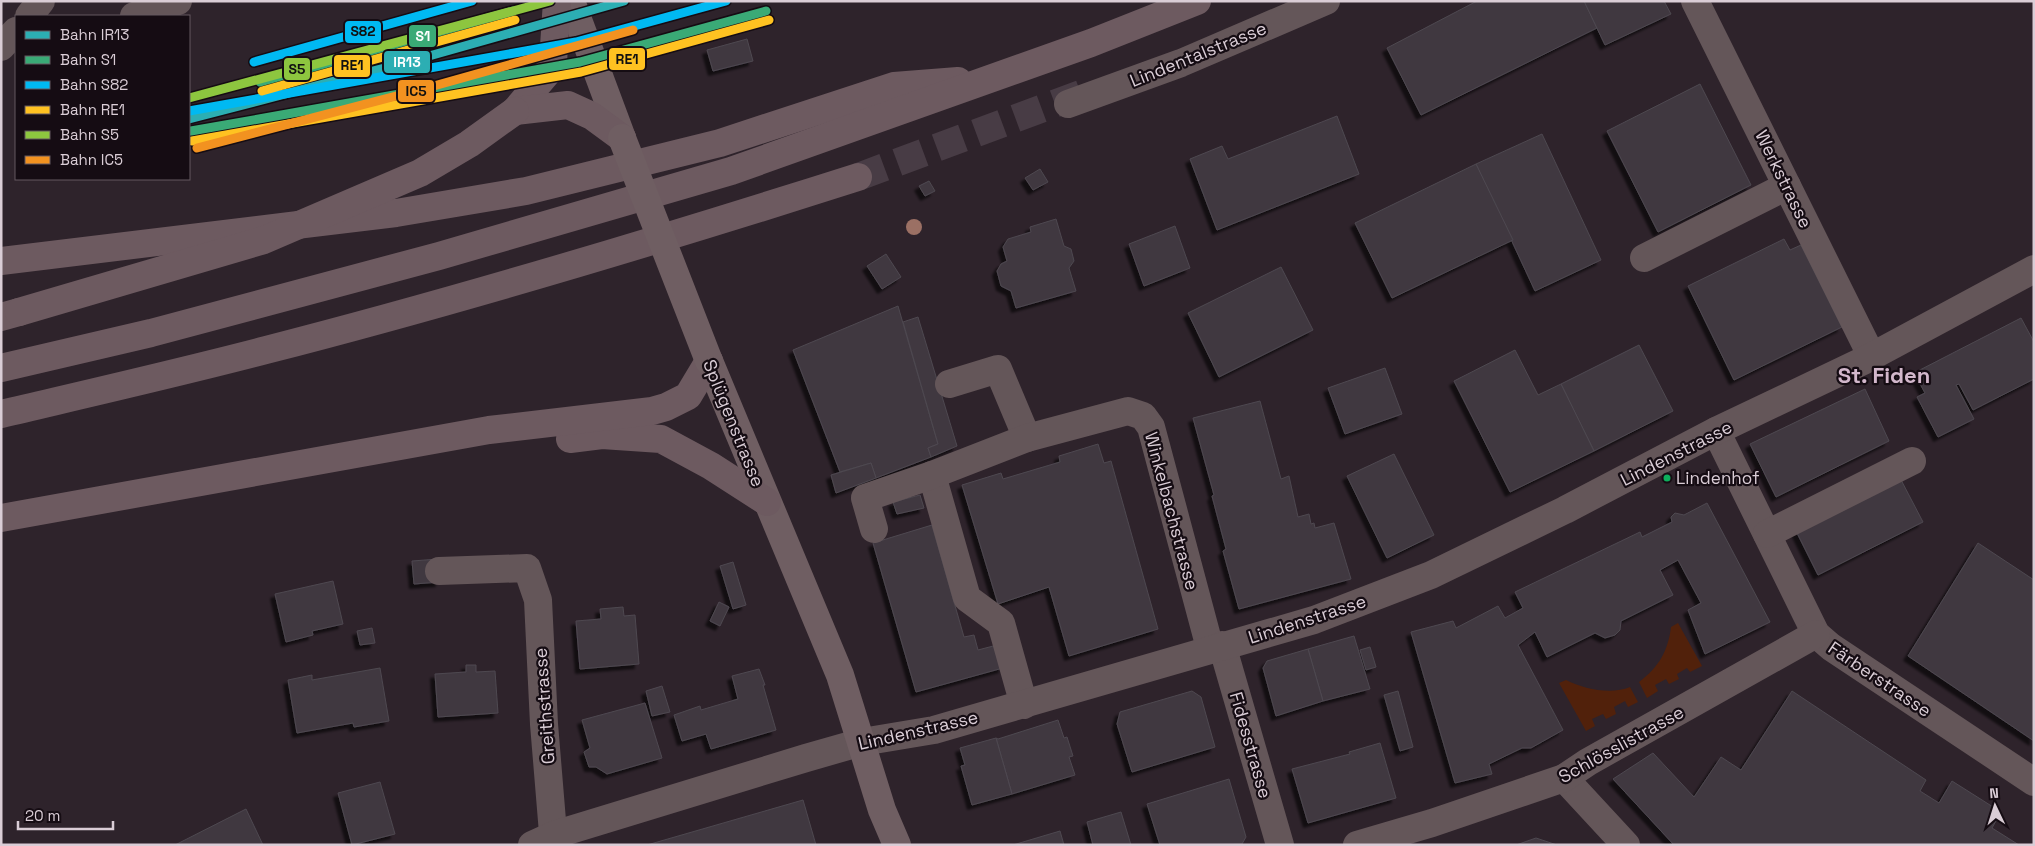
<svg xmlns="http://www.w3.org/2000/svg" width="2035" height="846" font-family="'Space Grotesk',sans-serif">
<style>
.green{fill:#51210b}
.building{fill:#403941;stroke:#4e4850;filter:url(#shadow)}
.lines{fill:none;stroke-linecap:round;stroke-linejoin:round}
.highway-tunnel{stroke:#483c45;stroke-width:28;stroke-dasharray:28 14;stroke-linecap:butt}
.minor{stroke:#645659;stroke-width:28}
.major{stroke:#6f5e62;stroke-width:28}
.highway{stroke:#6d5a60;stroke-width:28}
.major-bridge{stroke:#6f5e62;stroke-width:28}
.highway-bridge{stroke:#6d5a60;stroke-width:28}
.rail-1-casing{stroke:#150c13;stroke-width:12}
.rail-2-casing{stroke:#150c13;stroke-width:12}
.rail-3-casing{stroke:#150c13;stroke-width:12}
.rail-4-casing{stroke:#150c13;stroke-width:12}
.rail-5-casing{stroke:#150c13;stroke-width:12}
.rail-6-casing{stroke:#150c13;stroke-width:12}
.rail-1{stroke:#2caeb3;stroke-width:9}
.rail-2{stroke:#3aaa76;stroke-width:9}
.rail-3{stroke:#00b9f2;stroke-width:9}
.rail-4{stroke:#ffc221;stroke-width:9}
.rail-5{stroke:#8dc63f;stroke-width:9}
.rail-6{stroke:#f29220;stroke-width:9}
.tree{fill:#9b7064}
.bus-dot{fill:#0daf5c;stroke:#150c13;stroke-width:2}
.labels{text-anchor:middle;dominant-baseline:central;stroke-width:4.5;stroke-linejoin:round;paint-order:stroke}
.bus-label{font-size:17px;fill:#dacdd6;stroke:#150c13;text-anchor:start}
.street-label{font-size:18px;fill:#dacdd6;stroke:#150c13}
.district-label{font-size:22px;font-weight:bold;fill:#d2b7cb;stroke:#150c13}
.line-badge{stroke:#150c13;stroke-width:2}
.badge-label{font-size:14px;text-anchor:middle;font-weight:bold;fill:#fff}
.pale-badge-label{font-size:14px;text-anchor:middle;font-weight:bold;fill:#111}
</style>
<defs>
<filter id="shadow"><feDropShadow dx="-4.5" dy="4.5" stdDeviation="1" flood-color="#0009"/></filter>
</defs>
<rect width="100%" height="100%" fill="#2e232b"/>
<g class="green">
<path d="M1678,623L1702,666L1690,672L1687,668L1677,674L1679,679L1669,684L1666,679L1655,685L1658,691L1647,698L1639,682C1659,667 1668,651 1671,627Z"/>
<path d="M1566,680C1584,689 1611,695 1630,687L1638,702L1628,707L1625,701L1614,707L1616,714L1606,719L1603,714L1592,719L1595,726L1586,731L1559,683Z"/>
</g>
<g class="building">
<path d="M1477,1H1584L1597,28L1421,115L1387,48Z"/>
<path d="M1584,1H1664L1671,14L1605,45Z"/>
<path d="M747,39L753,61L713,71L707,50Z"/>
<path d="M1700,84L1751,185L1658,232L1607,131Z"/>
<path d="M1337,116L1359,174L1217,230L1190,159L1222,146L1228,159Z"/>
<path d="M1542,134L1601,260L1535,291L1476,164Z"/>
<path d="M1476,164L1513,240L1392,298L1355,223Z"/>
<path d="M1040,169L1048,182L1033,190L1025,178Z"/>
<path d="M929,181L935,191L925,196L919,186Z"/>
<path d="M1056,219L1064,246L1071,249L1074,261L1069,268L1076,291L1016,308L1011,291L1001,286L997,271L1001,264L1007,261L1003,247L1008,239L1031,232L1030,227Z"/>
<path d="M1175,226L1190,268L1144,286L1129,244Z"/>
<path d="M1784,239L1790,250L1801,245L1842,327L1734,380L1688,286Z"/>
<path d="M886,254L901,277L882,289L867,266Z"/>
<path d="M1281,267L1313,330L1219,377L1188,313Z"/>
<path d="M898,306L938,444L928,448L931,457L876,478L871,463L840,472L793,350Z"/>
<path d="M918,317L957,446L931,457L928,448L938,444L903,322Z"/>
<path d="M2021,318L2034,342V379L1973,410L1959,384L1956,385L1974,419L1938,437L1917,397L1925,393L1914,373Z"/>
<path d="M1639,345L1673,411L1594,451L1561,384Z"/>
<path d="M1515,350L1538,395L1561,384L1594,451L1510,492L1454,381Z"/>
<path d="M1385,368L1402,414L1345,434L1328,388Z"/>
<path d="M1865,389L1889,441L1776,497L1750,444Z"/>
<path d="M1260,401L1281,479L1289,476L1298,517L1309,514L1311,524L1314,523L1315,528L1334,523L1351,579L1239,609L1223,551L1226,549L1212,496L1214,495L1193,418Z"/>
<path d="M1098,444L1104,463L1111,461L1158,629L1069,656L1049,587L998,604L962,485L1001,473L1003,479L1060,462L1059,456Z"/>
<path d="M1394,454L1434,535L1387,558L1347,476Z"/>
<path d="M871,463L876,478L836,493L831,475Z"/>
<path d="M1899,476L1923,522L1818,575L1795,529Z"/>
<path d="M920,495L924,508L897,514L893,502Z"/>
<path d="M1707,503L1770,622L1705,654L1688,610L1701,603L1678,560L1660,570L1673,595L1621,621L1620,630L1615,635L1605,638L1595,633L1547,657L1535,632L1518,645L1563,730L1531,748H1522L1489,764L1492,774L1455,783L1411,632L1453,621L1456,628L1498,606L1505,618L1523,608L1515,592L1640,532L1642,537L1672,522L1671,517L1675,513L1684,515Z"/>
<path d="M932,525L964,637L974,635L978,650L997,645L1003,668L916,692L873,543Z"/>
<path d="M1978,543L2034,580V741L1908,656Z"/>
<path d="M438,559L440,582L414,584L412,561Z"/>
<path d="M733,562L746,605L733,609L720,566Z"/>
<path d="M333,581L343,624L312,631L313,635L286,642L275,594Z"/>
<path d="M719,602L729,607L720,626L710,621Z"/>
<path d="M623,607L624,616L635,615L639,664L580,669L576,621L601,619L600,609Z"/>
<path d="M372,628L375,643L360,645L357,631Z"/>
<path d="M1354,636L1370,689L1323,701L1308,649Z"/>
<path d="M1370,647L1376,667L1366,670L1360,650Z"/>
<path d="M1308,649L1323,701L1276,716L1263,668L1267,661Z"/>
<path d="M466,665H476V672L495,671L498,713L438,717L435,674L466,672Z"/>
<path d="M380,668L389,721L354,727L353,723L297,733L288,680L312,675V680Z"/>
<path d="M759,669L765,685H763L776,730L711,749L706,734L682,741L674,715L700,706L701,710L738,699L732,676Z"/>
<path d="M662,686L670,712L652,716L646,691Z"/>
<path d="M1192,691L1201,697L1215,747L1132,772L1117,724L1120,712Z"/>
<path d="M1398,691L1413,747L1400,751L1384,695Z"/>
<path d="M1792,691L1926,780L1920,791L1939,803L1952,781L2001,812L1992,828L2019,845H1674L1613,779L1653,753L1694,797L1721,757L1741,770Z"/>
<path d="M645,703L662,758L607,774L596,767H589L584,752L590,748L582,720Z"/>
<path d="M1058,720L1064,738L1067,737L1073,756L1069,757L1075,775L1012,794L996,738L998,739Z"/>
<path d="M996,738L1012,794L972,805L961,766L965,765L960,748Z"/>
<path d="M1380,743L1396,798L1308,823L1292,769L1350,754L1349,752Z"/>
<path d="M1229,779L1246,837L1242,844L1160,845L1147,804Z"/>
<path d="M380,782L395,834L352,845L338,793Z"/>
<path d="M803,800L816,845H647Z"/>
<path d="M246,809L263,845H175Z"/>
<path d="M1121,812L1131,845H1093L1087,822Z"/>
<path d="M1060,831L1064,845H1013Z"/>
<path d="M1536,838L1557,845H1516Z"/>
</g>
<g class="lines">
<path class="highway-tunnel" d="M858,177L1089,91"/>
<g class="minor">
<path d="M1695,1L1872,357"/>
<path d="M29,16L41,1"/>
<path d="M134,16L178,1"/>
<path d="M1,47L16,31"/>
<path d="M1068,104L1181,63L1326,1"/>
<path d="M1644,258L1787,186"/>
<path d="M949,384L998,369L1027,438"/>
<path d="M1716,431L1816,634L1831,647L2034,782"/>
<path d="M932,475L967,598L1001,623L1024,705"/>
<path d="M874,529L865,498L932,475L1027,438L1128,411L1143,416L1151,427L1210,648"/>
<path d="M1767,534L1912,461"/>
<path d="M439,571L527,568L538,600L544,724L554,845"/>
<path d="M1222,645L1280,845"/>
<path d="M1564,778L1626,845"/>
<path d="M532,845L554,835L806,758L862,742L934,730L1314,620L1431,575L1565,510L1716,431L1865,360L2034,269"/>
<path d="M1357,845L1432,823L1564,778L1588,762L1816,634"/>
</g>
<g class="major">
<path d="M571,1L622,138"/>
<path d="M709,361L840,675L882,810L897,845"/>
</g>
<g class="highway">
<path d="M515,111L548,72L553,62L557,1"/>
<path d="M515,111L568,105L592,116L622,138"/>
<path d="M1,261L396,213L526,191L720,143L894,86L958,81"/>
<path d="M1,317L19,312"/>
<path d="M1,368L151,333L439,256L731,171L1091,43L1197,1"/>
<path d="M1,414C90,393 178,373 266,350C465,299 663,239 858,177"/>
<path d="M570,439L602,435L661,439L711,466L767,502"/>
<path d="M1,518L489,430L652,411L666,407L688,396L709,361"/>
</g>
<path class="major-bridge" d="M622,138L709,361"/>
<path class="highway-bridge" d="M19,312L264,240L420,173L469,144L515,111"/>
<g class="rail-1-casing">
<path id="rail-1" d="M189,119L415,60L624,1"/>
</g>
<g class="rail-2-casing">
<g id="rail-2">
<path d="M260,82L513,11"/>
<path d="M191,131L580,62L766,11"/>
</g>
</g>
<g class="rail-3-casing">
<g id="rail-3">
<path d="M254,62L472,1"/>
<path d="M189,111L576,42L726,1"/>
</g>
</g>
<g class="rail-4-casing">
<g id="rail-4">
<path d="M262,91L515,20"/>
<path d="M192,141L581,72L769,20"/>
</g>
</g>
<g class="rail-5-casing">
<path id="rail-5" d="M189,98L550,1"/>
</g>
<g class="rail-6-casing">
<path id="rail-6" d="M197,148L423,89L633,30"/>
</g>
<use href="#rail-1" class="rail-1"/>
<use href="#rail-2" class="rail-2"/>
<use href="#rail-3" class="rail-3"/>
<use href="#rail-4" class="rail-4"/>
<use href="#rail-5" class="rail-5"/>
<use href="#rail-6" class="rail-6"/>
</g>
<circle class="tree" cx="914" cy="227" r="8"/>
<circle class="bus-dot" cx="1667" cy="478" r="4.5"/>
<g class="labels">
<g class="bus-label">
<text x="1676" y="478">Lindenhof</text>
</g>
<g class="street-label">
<text transform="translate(1198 54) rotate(-22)">Lindentalstrasse</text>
<text transform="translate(1784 179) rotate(64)">Werkstrasse</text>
<text transform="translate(734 423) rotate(68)">Splügenstrasse</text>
<text transform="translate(1676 453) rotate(-27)">Lindenstrasse</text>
<text transform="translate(1172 511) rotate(75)">Winkelbachstrasse</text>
<text transform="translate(1307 619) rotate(-18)">Lindenstrasse</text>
<text transform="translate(1880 679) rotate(34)">Färberstrasse</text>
<text transform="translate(544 706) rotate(-94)">Greithstrasse</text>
<text transform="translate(918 730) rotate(-13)">Lindenstrasse</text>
<text transform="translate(1621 744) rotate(-29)">Schlösslistrasse</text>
<text transform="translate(1251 745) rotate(74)">Fidesstrasse</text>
</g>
<g class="district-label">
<text x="1884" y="375">St. Fiden</text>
</g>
</g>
<g class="line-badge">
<rect x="344" y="20" width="38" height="24" rx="5" fill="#00b9f2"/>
<rect x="408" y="24" width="29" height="24" rx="5" fill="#3aaa76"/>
<rect x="608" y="47" width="38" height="24" rx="5" fill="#ffc221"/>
<rect x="383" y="50" width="48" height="24" rx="5" fill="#2caeb3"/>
<rect x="333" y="54" width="38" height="24" rx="5" fill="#ffc221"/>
<rect x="283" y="57" width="28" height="24" rx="5" fill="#8dc63f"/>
<rect x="397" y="79" width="38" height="24" rx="5" fill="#f29220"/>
</g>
<g class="badge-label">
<text x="423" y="41">S1</text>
<text x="407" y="67">IR13</text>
</g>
<g class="pale-badge-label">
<text x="363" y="36">S82</text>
<text x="627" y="64">RE1</text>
<text x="352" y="70">RE1</text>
<text x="297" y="74">S5</text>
<text x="416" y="96">IC5</text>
</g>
<rect width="2035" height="846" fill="none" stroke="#dacdd6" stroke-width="5"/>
<rect x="15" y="15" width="175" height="165" fill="#150c13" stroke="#645961"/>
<rect x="25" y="31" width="25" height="8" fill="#2caeb3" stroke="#645961"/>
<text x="60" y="40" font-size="15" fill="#dacdd6">Bahn IR13</text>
<rect x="25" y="56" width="25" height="8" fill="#3aaa76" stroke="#645961"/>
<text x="60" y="65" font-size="15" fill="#dacdd6">Bahn S1</text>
<rect x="25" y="81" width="25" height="8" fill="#00b9f2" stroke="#645961"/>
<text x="60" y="90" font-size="15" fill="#dacdd6">Bahn S82</text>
<rect x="25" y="106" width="25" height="8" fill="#ffc221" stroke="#645961"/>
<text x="60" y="115" font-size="15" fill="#dacdd6">Bahn RE1</text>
<rect x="25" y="131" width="25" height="8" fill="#8dc63f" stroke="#645961"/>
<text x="60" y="140" font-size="15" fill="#dacdd6">Bahn S5</text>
<rect x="25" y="156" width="25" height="8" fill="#f29220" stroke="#645961"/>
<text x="60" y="165" font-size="15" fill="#dacdd6">Bahn IC5</text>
<g transform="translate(1995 806) rotate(356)" stroke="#150c13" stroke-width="4" paint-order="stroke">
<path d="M0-4L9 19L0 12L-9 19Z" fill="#dacdd6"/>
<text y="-8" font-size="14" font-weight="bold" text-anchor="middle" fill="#dacdd6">N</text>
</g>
<path d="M18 821v8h95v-8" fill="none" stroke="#dacdd6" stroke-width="2.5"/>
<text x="25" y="821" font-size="15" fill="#dacdd6" stroke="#150c13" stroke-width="4" paint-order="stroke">20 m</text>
</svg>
